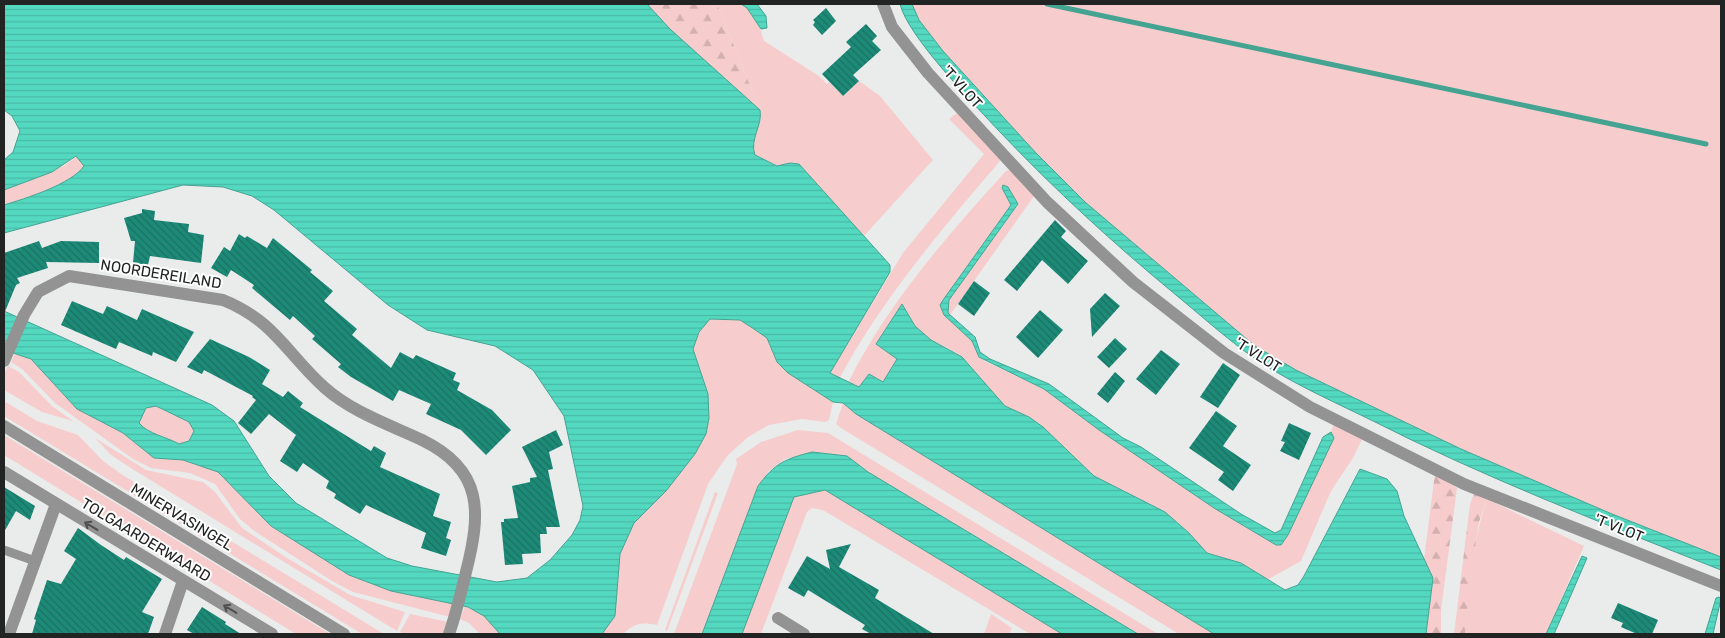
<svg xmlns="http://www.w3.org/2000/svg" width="1725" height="638" font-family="Rubik,sans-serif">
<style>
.green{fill:#f6cdcc}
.forest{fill:url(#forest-firs)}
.water{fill:url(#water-rules);stroke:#45a392;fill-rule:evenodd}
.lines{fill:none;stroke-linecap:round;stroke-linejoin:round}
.stream{stroke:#45a392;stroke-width:5}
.building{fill:url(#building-back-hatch)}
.service{stroke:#949393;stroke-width:9}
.minor{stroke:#949393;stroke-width:12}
.tertiary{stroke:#949393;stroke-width:12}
.oneway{stroke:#505050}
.labels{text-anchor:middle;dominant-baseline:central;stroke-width:4;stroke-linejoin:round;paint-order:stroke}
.street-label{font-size:15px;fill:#222423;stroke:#fff}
</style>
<defs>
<pattern id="forest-firs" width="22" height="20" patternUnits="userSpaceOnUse" patternTransform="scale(1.25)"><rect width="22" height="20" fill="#f6cdcc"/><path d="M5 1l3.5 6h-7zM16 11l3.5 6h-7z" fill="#d3b0af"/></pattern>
<pattern id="water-rules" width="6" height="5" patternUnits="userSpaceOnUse" patternTransform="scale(1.25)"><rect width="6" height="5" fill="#54d9c1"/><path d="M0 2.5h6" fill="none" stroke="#49baa6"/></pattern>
<pattern id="building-back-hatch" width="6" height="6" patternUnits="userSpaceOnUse" patternTransform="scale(1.25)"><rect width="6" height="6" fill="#1d8a78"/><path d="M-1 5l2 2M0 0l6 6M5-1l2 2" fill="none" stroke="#197162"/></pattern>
</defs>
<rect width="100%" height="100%" fill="#e9eceb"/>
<g class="green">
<path d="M717,4C724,4 734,2 741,4C754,8 761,30 764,41L819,76L827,84L829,82L843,96L859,81L880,96L933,160L864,236L799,164L790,163L777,166L755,155C749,140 763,125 760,110Z"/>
<path d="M912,4H1721V557L1612,514L1461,449L1296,370L1255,346L1085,202L1036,153L943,51L919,20Z"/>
<path d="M957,113L999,156L1000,161C941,230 882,299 839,379L830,373L903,253L984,154L949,119Z"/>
<path d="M77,156L84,166C72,184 25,199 4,205V190L64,166Z"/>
<path d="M1010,170L1034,196L950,315L948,313L949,300L1018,205L1008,187L1002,188L1011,205L943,300L940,305L944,315L972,341L974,348L984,361L1044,389L1099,430L1214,508L1276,545H1281L1288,535L1334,438L1331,432L1334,423L1363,437L1353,458L1331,491L1301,561L1267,580L1241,563L1207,553L1189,533L1165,512L1094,476L1043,427L1029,417L1005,406L968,363L953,351L931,340L915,326L902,304L876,344L898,359L883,382L859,387L848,383C887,304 947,236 1006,171Z"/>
<path d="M709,319L740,320L754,329L767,338L777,362L788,373L833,402L829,420L825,422L802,419L769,425L748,437L727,456L708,484L657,625C641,622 635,623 623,634H602L615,616L620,554L634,522L666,491L695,454L708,394L693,349L699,332Z"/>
<path d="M15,354L31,359L77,409L123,433L154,458L183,460L218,472L237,491L391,591L454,604L450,617L353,592L332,581L253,530L240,519L215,484L190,473L151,468L133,459L55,403L22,369L11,362Z"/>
<path d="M8,366L19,372L52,406L73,421L42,412L4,390V374Z"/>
<path d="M4,401L37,421L78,435L103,461L121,474L384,634H362L4,416Z"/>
<path d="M843,403L856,414L1214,634H1179L841,428L836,424Z"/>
<path d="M156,406L189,422L194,431L189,441L179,444C167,437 148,434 139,423L146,408Z"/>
<path d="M798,430L828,433L1158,634H1138L868,472L847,456L814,452L785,459L769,471L758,486L702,634H674L737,464L736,459L761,442Z"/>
<path d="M4,435L330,634H296L4,455Z"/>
<path d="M95,438L146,470L203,482L215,492L242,528L287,558L350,595L405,612L397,631L134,470L111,455Z"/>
<path d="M825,490L1062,634H1030L823,510L812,508L807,512L761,634H742L794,497Z"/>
<path d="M715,492L718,493L667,631L665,630Z"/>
<path d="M1487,499L1584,546L1546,634H1465C1469,589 1472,543 1487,499Z"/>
<path d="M465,606L485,616L500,634H480L469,623L460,619Z"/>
<path d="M410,614L448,622L445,634H404L400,632Z"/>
<path d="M991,614L1012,628L1009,634H984Z"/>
</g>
<g class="forest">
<path d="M647,4H717L760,110L670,29Z"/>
<path d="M1435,473L1457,488L1441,610V634H1426L1433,578L1424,560Z"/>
<path d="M1474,494L1487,499L1479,522L1471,574L1465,634H1454L1470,504Z"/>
</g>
<g class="water">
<path d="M4,4H647L670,29L760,110C763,125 749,140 755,155L777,166L790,163L799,164L890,265V272L830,373L859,387L869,374L883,382L897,359L876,344L902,304L915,326L931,340L962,357L1005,406L1029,417L1043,427L1094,476L1165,512L1189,533L1207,553L1241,563L1285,590L1298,585L1304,576L1360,469L1387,479L1397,491L1404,516L1433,578L1426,634H1214L856,414L843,403L833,402L788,373L777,362L767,338L754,329L740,320L710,319L699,332L693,349L708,394L709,418L706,434L695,454L666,491L634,523L620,554L615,616L602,634H500L484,616L468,607L391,591L349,575L271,526L218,472L183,460L154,458L123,433L77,409L31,359L4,350V311L212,405L234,421L269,476L296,503L387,558L412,566L497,582L527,578L550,560L572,535L580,520L583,506L564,416L533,370L495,346L427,330L388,305L274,210L252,196L223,187L183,185L4,233V205C24,199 72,184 84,166L76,156L52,172L4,190V160L13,152L20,131L12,116L4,110ZM156,406L189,422L194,431L189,441L179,444C167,437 148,434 139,423L146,408Z"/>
<path d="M741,4H757L766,16L767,28L761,29L747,8Z"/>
<path d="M900,4H912L919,20L943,51L1036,153L1085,202L1255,346L1296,370L1461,449L1612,514L1721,557V570C1602,523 1483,477 1369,419C1332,401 1294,384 1260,362C1230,342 1204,318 1176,295C1114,244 1055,190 1000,132C975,105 908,37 900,4Z"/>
<path d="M1003,185L1008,187L1018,204L949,300L948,313L975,337L980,352L990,359L1049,384L1123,438L1141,447L1241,514L1275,533L1281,530L1323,437L1331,432L1334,438L1288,535L1281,545H1276L1214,508L1099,430L1044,389L979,357L972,341L944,315L940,305L943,300L1011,205L1002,188Z"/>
<path d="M812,452L847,456L868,472L1138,634H1062L825,490L794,497L742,634H702L758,486C775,463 785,459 812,452Z"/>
<path d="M1582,556L1587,558L1558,625L1554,634H1546Z"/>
<path d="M1719,597L1721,599L1713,634H1705L1716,598Z"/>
</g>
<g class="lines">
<path class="stream" d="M1047,4L1706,144"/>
</g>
<g class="building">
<path d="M826,8L836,21L822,35L813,25L815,22L813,20Z"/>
<path d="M866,24L877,36L872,41L881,50L853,75L859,81L843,96L822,74L851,47L846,42Z"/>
<path d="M142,209L155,211L154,220L189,224L188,232L204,235L201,263L150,256L148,265L133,263L135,241H131L124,218L142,213Z"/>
<path d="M1055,220L1066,231L1061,237L1088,261L1068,284L1042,260L1017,291L1004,280Z"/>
<path d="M239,234L245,238L247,236L267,248L273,238L312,270L310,272L333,291L324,301L357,329L352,335L391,368L400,352L413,359L416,355L456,373L453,380L460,383L457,390L492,410L511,430L486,455L461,430L426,414L431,404L399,390L393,401L351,377L338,367L341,364L312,339L315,336L293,316L290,320L252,288L254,285L231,270L227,277L211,268L224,247L230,251Z"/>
<path d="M39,241L42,248L61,241L99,242V263L46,262L48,268L17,278L20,283L16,285L4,314V253Z"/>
<path d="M974,281L990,293L974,316L958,304Z"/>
<path d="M1105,293L1120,306L1092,337L1090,309Z"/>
<path d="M72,301L103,314L107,306L137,320L142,309L194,332L176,362L153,352L152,356L119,342L116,349L61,325Z"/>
<path d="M1040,310L1063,330L1038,358L1016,337Z"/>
<path d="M1115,338L1127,349L1109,368L1097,357Z"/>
<path d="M210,339L249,357L270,370L262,384L283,397L288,391L303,403L300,407L371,451L374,446L386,453L380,467L440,494L433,516L451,522L446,538L451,540L446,556L421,548L426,533L366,505L360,514L334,498L336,494L326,488L329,481L303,463L297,472L280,461L296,435L269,414L251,434L238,423L256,400L252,397L253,396L204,370L202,374L187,367Z"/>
<path d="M1161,350L1180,364L1156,395L1136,379Z"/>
<path d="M1223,363L1240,375L1218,408L1200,397Z"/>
<path d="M1115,372L1125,381L1108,403L1097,394Z"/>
<path d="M1216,411L1237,426L1223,446L1251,465L1233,491L1218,480L1224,472L1189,448Z"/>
<path d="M1289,423L1311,433L1299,460L1280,451L1285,442L1281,441Z"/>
<path d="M556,430L563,445L549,452L553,469L548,470L560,527H546L547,534H540L541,553L522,554L523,564L505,565L501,522H504V519L518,518L512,486L530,482V478L537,477L522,447Z"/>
<path d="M4,487L35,506L30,520L16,511L4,532Z"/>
<path d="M78,528L101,545L124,560L126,557L162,579L142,612L154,617L148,634H32L36,620L34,619L47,580L61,584L76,559L64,551Z"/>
<path d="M851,544L839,567L879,590L875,598L934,634H871L862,629L865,625L808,590L804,597L788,588L807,556L830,569L826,550Z"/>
<path d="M1618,603L1658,620L1652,634H1637L1621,627L1623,623L1611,618Z"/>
<path d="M202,607L226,622L225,624L241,634H194L187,630Z"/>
</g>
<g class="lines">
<path class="service" d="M4,550L35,561"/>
<g class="minor">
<path d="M883,4L892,27L928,73L1047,202L1133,282L1224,353L1310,407L1464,484L1721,586"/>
<path d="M4,361L24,315L38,292L69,276L223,300C275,321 287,354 325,388C352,412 390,425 422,440C484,470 481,513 466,572C461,593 456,614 449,634"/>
<path d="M4,472L272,634"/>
<path d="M778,618L804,634"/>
<path d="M9,634L56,504"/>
<path d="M165,634L183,581"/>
</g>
<path class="tertiary" d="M4,426L344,634"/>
</g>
<defs><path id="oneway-shaft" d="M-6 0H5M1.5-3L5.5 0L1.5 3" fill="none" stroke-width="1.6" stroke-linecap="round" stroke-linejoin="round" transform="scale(1.25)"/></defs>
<g class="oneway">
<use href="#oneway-shaft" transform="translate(91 526) rotate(-149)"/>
<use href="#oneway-shaft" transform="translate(230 609) rotate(-149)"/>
</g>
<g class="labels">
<g class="street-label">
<text transform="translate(962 87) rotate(48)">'T VLOT</text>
<text transform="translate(161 274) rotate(9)">NOORDEREILAND</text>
<text transform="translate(1258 355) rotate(32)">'T VLOT</text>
<text transform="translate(182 517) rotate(31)">MINERVASINGEL</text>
<text transform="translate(1619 528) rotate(22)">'T VLOT</text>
<text transform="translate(146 540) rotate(31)">TOLGAARDERWAARD</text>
</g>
</g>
<rect width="1725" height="638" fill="none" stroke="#222423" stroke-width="10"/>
</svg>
